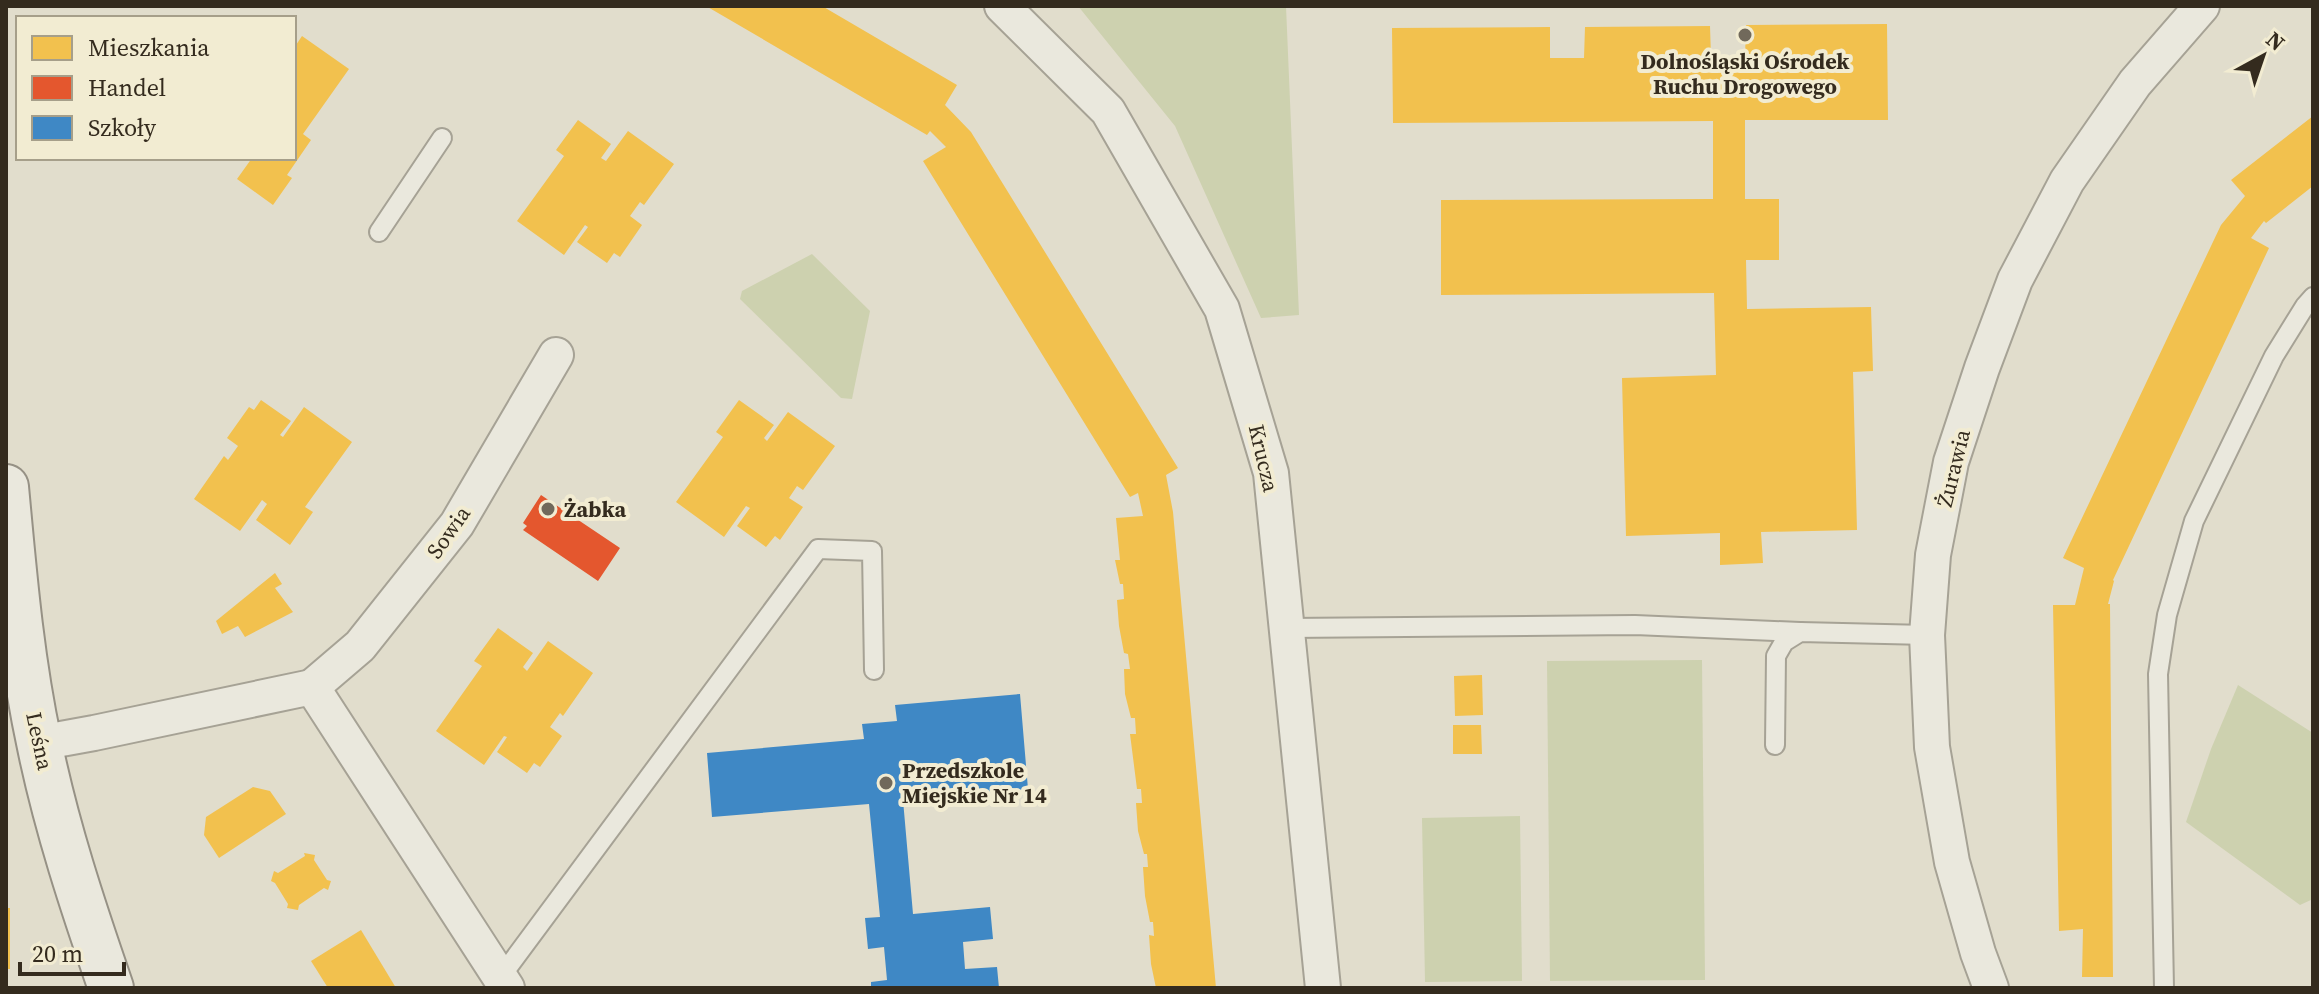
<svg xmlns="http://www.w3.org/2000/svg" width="2319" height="994" font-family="'Source Serif 4',serif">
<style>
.green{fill:#cdd1af}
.homes{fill:#f2c14e}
.shops{fill:#e4572e}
.schools{fill:#3f88c5}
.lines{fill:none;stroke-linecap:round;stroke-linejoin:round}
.lane-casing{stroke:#a6a295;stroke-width:22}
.street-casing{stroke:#a6a295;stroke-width:38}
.secondary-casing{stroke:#969185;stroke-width:48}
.lane{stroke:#eae8dd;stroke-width:18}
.street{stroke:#eae8dd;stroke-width:34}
.secondary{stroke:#eae8dd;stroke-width:44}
.poi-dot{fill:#71695b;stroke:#f2ecd2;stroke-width:3}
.labels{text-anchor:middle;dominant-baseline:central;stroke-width:8;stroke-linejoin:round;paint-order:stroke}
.poi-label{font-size:22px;font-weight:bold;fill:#342b1e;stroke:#f2ecd2;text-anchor:start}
.street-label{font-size:22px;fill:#342b1e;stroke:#f2ecd2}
</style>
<rect width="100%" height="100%" fill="#e1ddcc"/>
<g class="green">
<path d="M1078,6H1286L1299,315L1261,318L1175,126Z"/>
<path d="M812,254L870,311L852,399L841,398L740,299L742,291Z"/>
<path d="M1702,660L1705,980L1550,981L1547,661Z"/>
<path d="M2238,685L2313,733V899L2300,905L2186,822L2211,749Z"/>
<path d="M1520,816L1522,981L1425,982L1422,818Z"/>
</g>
<g class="homes">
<path d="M706,6H822L957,85L945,105L971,132L1178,468L1166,475L1173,512L1216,988H1156L1151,964L1149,935L1154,936L1153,922H1150L1145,896L1143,867H1148L1147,854H1144L1138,831L1136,803H1142L1141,789H1137L1130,734H1136L1135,718H1131L1125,694L1124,669H1130L1128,654L1124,653L1119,626L1117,600L1124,599L1123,584H1120L1115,560H1120L1116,518L1143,516L1138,493L1130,497L923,161L946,147L930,131L927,135Z"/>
<path d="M1887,24L1888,120H1745V199H1779V260H1746L1747,309L1871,307L1873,371L1853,372L1857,530L1761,532L1763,563L1720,565V533L1626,536L1622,378L1716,375L1714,293L1441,295V200L1713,199V121L1393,123L1392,28L1550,27V58H1584L1585,27L1710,26L1711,57H1745L1746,25Z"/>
<path d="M302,36L349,69L303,134L311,140L287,175L292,178L273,205L237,179L252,158H294V48Z"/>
<path d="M2313,116V186L2266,223L2264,221L2251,238L2269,248L2113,580L2114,581L2108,604H2110L2113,977H2082L2083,929L2059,931L2053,605H2075L2084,568L2063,558L2221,225L2245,196L2231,180Z"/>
<path d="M578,120L611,144L601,158L606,161L628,131L674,164L644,205L640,202L630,216L642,225L620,257L614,253L607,263L577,242L588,227L585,225L564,255L517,221L564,156L556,150Z"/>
<path d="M261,400L291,421L280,435L283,437L304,407L352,442L305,507L313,512L290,545L256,520L267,504L262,500L240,531L194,499L224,456L228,460L238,446L227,438L249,407L254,410Z"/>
<path d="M739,400L774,425L764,438L767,441L788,412L835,446L803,490L797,486L789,498L803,507L780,540L775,536L766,547L737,526L750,508L746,506L724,537L676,502L723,437L716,432Z"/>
<path d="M275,573L282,584L275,588L293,612L245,637L238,626L222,634L216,621Z"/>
<path d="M498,628L533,653L523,667L527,671L548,641L593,673L563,716L560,713L550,727L562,736L540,767L534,763L527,773L497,752L507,737L504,736L484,765L436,731L482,666L474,661Z"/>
<path d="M1482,675L1483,715L1455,716L1454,676Z"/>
<path d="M1453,725H1481L1482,754H1453Z"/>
<path d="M253,787L270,791L286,814L219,858L204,835L206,817Z"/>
<path d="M304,853L315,855L314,860L327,880L331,881L328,890L324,888L299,905L298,910L287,908L288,904L275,883L271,881L274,871L278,873L305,856Z"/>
<rect x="6" y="908" width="4" height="61"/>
<path d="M361,930L396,988H328L311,961Z"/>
</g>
<path class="shops" d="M541,495L620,548L598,581L523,530L527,526L523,523Z"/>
<path class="schools" d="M1020,694L1028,789L903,800L913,914L990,907L993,939L963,942L965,969L997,967L999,988H871V982L887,980L884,947L868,949L865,918L880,917L869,804L712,817L707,753L864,739L862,724L897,721L895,705Z"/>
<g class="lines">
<g class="lane-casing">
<g id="lane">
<path d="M379,232L442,138"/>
<path d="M1287,628L1635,625L1800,632"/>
<path d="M1775,745L1776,656L1784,642L1800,632L1927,635"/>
<path d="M500,978L818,549L872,551L874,670"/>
<path d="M2164,988L2158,674L2167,615L2194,521L2274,356L2305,306L2313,297"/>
</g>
</g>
<g class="street-casing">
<g id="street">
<path d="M1002,6L1108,111L1222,309L1271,473L1323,988"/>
<path d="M312,687L360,646L457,524L556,355"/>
<path d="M39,743L94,733L312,687L507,988"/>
<path d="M1991,988L1978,953L1952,862L1932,747L1927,635L1933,555L1951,462L1982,368L2015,280L2067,181L2135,83L2202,6"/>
</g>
</g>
<g class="secondary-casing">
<path id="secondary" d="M6,487C14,573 21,658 39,742C56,826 83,907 111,988"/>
</g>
<use href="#lane" class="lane"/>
<use href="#street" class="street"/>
<use href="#secondary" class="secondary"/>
</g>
<g class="poi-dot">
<circle cx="1745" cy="35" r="8"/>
<circle cx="548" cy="509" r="8"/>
<circle cx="886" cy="783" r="8"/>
</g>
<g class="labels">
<g class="poi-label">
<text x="1745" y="61" text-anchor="middle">Dolnośląski Ośrodek<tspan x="1745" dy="25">Ruchu Drogowego</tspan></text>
<text x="564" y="509">Żabka</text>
<text x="902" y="770">Przedszkole<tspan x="902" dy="25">Miejskie Nr 14</tspan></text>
</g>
<g class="street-label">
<text transform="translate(1264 458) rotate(77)">Krucza</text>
<text transform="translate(1953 468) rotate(-76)">Żurawia</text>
<text transform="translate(448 532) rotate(-55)">Sowia</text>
<text transform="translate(40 741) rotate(78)">Leśna</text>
</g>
</g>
<rect width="2319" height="994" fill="none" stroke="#342b1e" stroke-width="16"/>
<rect x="16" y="16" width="280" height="144" fill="#f2ecd2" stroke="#a69f8a" stroke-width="2"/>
<rect x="32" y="36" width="40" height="24" fill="#f2c14e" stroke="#a69f8a" stroke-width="2"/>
<text x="88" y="56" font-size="24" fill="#342b1e">Mieszkania</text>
<rect x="32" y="76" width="40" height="24" fill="#e4572e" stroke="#a69f8a" stroke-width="2"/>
<text x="88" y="96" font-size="24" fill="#342b1e">Handel</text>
<rect x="32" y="116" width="40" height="24" fill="#3f88c5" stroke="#a69f8a" stroke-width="2"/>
<text x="88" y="136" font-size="24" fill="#342b1e">Szkoły</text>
<g transform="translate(2263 56) rotate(40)" stroke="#f2ecd2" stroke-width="6" paint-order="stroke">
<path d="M0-6L14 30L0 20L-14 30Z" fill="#342b1e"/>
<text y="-12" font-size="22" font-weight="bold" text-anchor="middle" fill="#342b1e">N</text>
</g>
<path d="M20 962v12h104v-12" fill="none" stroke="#342b1e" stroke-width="4"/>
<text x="32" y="962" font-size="24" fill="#342b1e" stroke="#f2ecd2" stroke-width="6" paint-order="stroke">20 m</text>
</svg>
